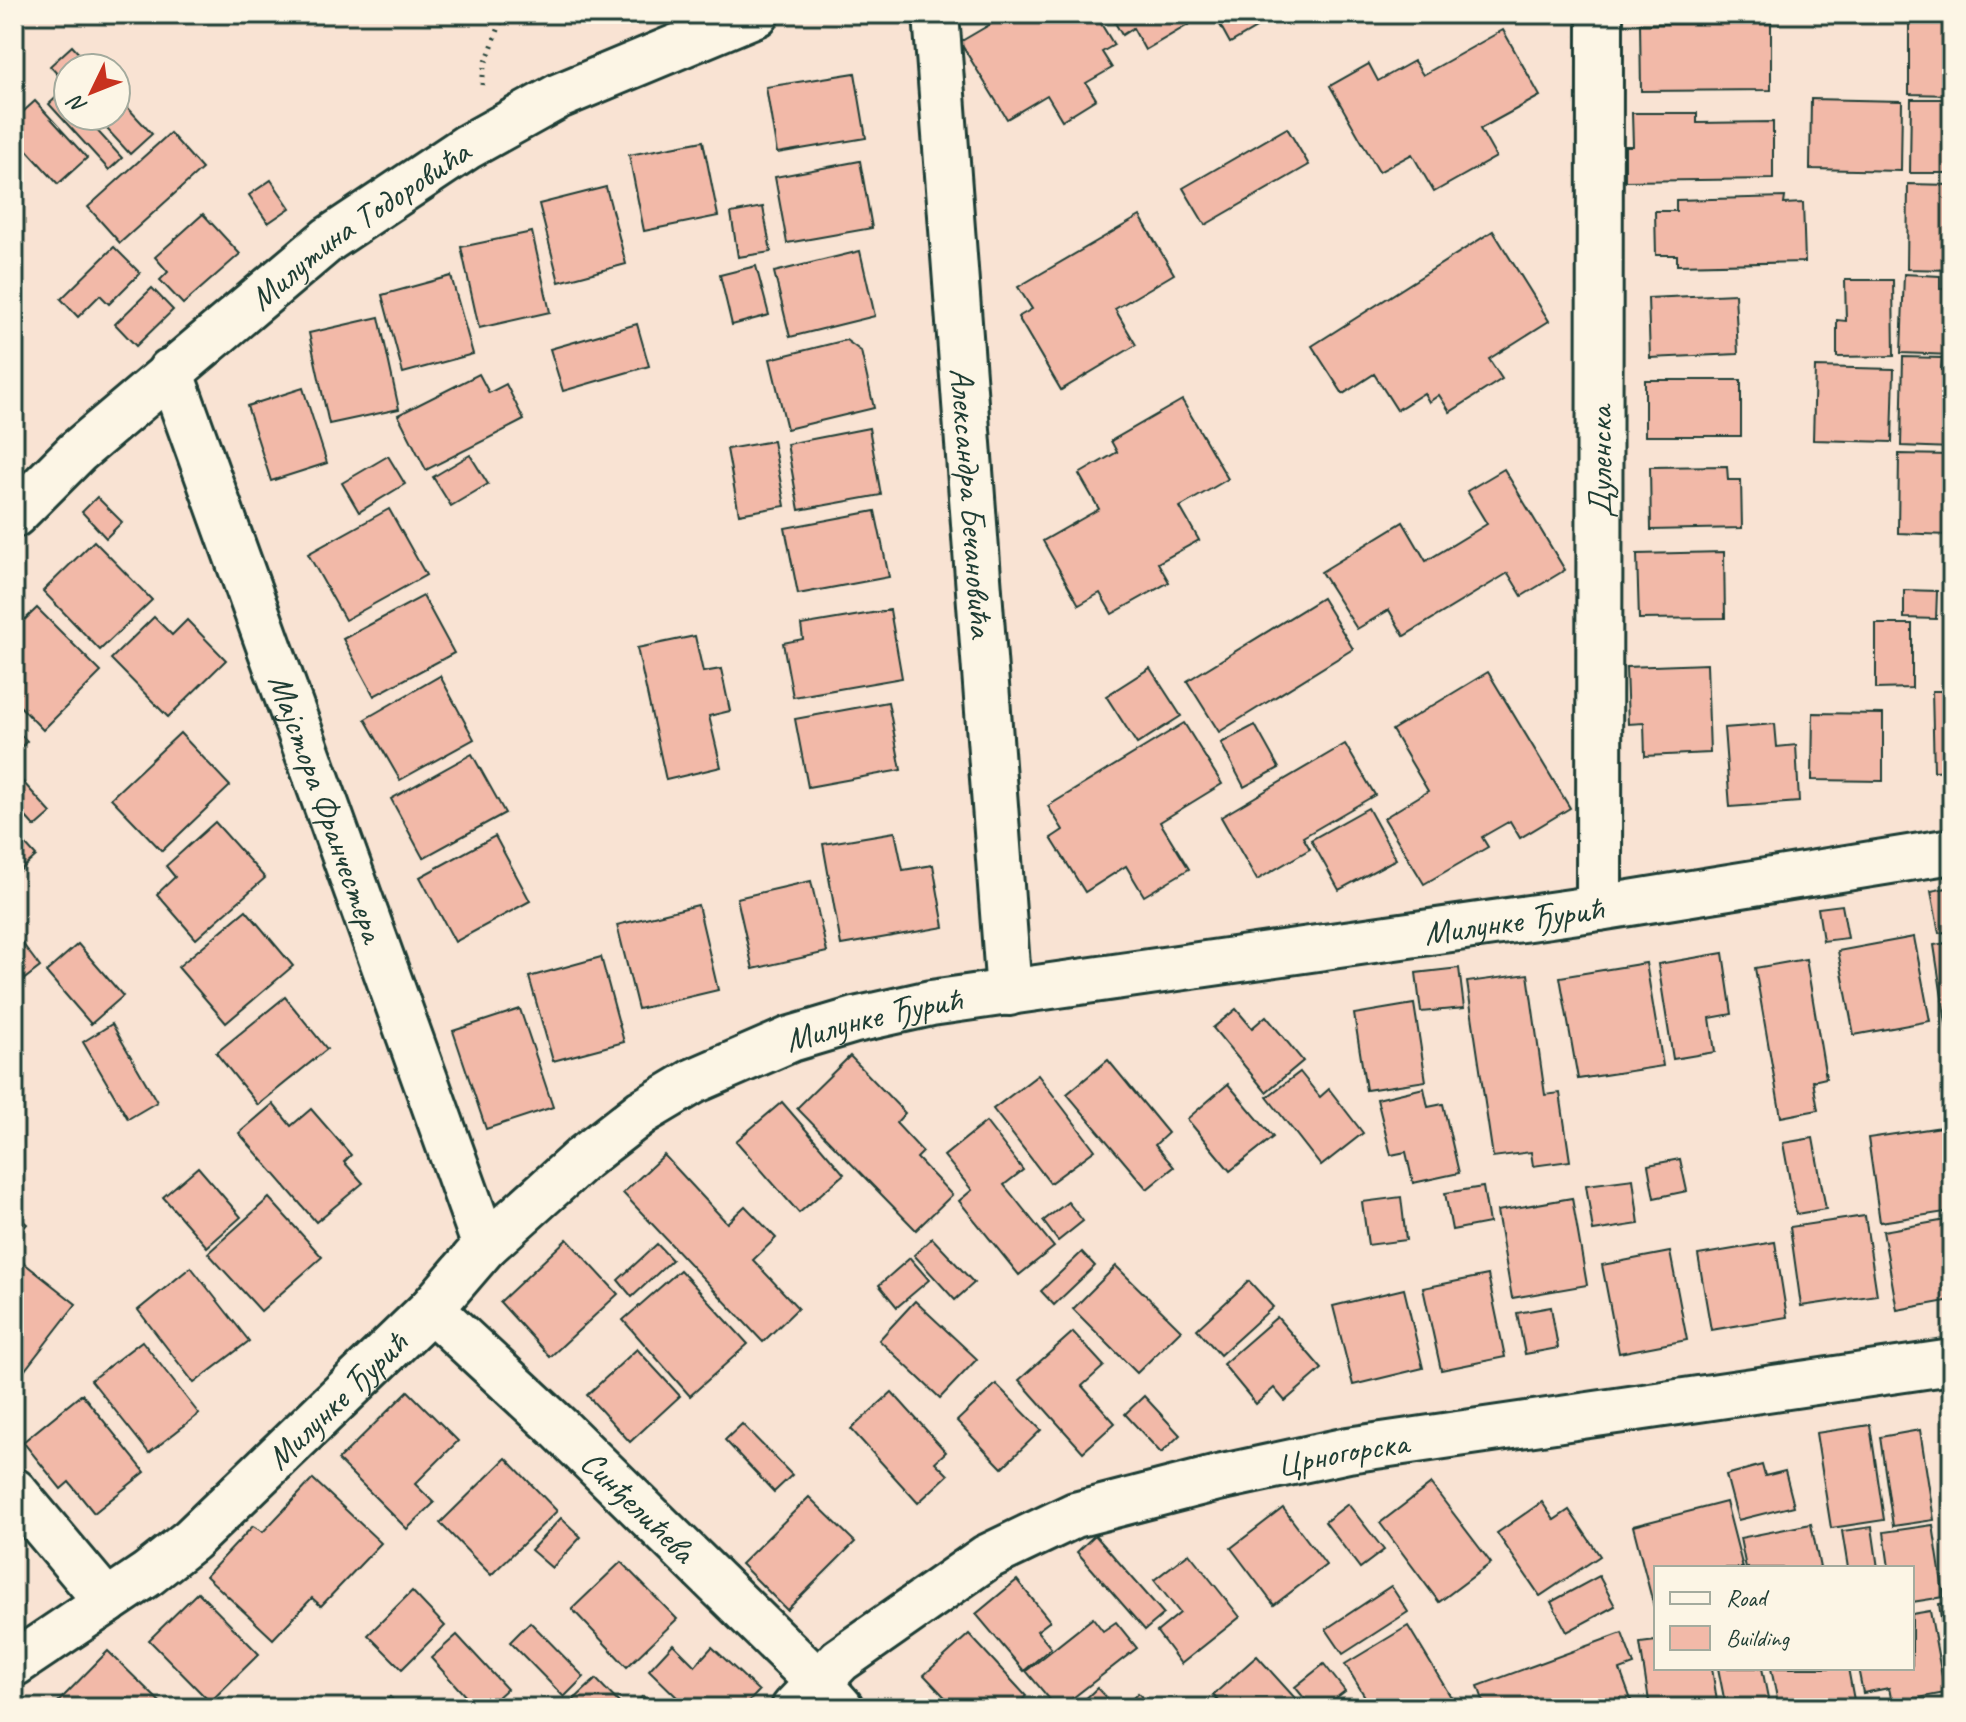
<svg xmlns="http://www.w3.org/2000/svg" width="1966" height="1722" font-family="Caveat,sans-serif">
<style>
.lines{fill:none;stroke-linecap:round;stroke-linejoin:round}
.stream{stroke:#5d999d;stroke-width:14}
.building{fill:#f2b9a8;stroke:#1f3d34;stroke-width:2}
.minor-casing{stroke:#1f3d34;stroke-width:50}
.path{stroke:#1f3d34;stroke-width:5;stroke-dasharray:2 6;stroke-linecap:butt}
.minor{stroke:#fcf5e5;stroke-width:44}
.labels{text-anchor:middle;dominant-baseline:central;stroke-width:6;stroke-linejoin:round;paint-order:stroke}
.street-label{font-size:34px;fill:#1f3d34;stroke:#fcf5e5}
</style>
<rect width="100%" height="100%" fill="#f9e3d3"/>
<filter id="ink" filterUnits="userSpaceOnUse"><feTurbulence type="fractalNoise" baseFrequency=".0125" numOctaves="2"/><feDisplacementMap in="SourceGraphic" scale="16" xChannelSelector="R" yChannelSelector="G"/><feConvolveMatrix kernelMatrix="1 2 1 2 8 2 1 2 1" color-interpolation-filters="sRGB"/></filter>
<g filter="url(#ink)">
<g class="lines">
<path class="stream" d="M14,17L18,14"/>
</g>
<g class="building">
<path d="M1008,14H1095L1114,45L1102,52L1112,68L1086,83L1096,99L1062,120L1047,95L1007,119L960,42Z"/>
<path d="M1110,14H1204L1205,15L1145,50L1133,28L1122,35Z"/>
<path d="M1214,14H1265L1268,21L1230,43Z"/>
<path d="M1909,14H1952V95L1909,94Z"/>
<path d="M1771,23V90L1641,91L1640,24Z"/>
<path d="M1503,30L1540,96L1480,129L1496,157L1434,192L1412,154L1379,172L1330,86L1369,64L1378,81L1414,61L1423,75Z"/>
<path d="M72,46L92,68H68V86L50,66Z"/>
<path d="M855,73L866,138L777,153L766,87Z"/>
<path d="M62,92L68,99V116H84L122,158L109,170L49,104Z"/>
<path d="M116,95L152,134L130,154L95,116H116Z"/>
<path d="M1811,99L1902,101L1901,171L1810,169Z"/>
<path d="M1911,99H1952V173H1910Z"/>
<path d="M35,101L87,158L58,184L14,136V120Z"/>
<path d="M1632,113H1697V123L1773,122V179L1625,181V146H1633Z"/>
<path d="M1287,128L1309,165L1205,225L1183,188Z"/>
<path d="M170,133L202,169L120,243L88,207Z"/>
<path d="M703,141L718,216L644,231L629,155Z"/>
<path d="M860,161L872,228L787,243L775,177Z"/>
<path d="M271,180L290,208L268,223L249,195Z"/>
<path d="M1908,184L1952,185V270L1907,269Z"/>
<path d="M606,187L626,264L559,282L539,204Z"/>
<path d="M1785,197L1784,204L1803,203L1805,262L1677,265V255H1656L1655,211H1676V200Z"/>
<path d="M763,207L771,252L738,257L731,213Z"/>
<path d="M203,214L240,254L183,304L160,280L168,272L155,257Z"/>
<path d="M1140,216L1174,274L1115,309L1136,345L1061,390L1018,317L1032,309L1018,287Z"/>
<path d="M1493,231L1549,321L1489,359L1502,379L1450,412L1439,395L1429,402L1424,393L1397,410L1374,374L1343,394L1312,346Z"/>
<path d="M532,232L550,312L479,328L461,247Z"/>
<path d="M114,247L140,273L109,304L100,295L78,317L61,299Z"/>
<path d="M860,251L875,316L790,337L774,272Z"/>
<path d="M756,266L769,315L732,325L720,275Z"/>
<path d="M1904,274L1940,276V289H1949L1947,331H1952V355L1901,353Z"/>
<path d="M451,276L473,354L403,373L382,295Z"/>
<path d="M1845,280H1893L1894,356L1837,357V320L1846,321Z"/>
<path d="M152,288L173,310L136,346L115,324Z"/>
<path d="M1735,294L1738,354L1650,358L1648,298Z"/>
<path d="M379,317L399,409L329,424L309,333Z"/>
<path d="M637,324L649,366L563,391L550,349Z"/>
<path d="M846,340L861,351L874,408L787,429L770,359Z"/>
<path d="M1903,357L1942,358L1941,370H1952V448L1901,446Z"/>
<path d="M1815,367L1894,369L1892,442L1813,440Z"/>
<path d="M479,374L489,393L506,384L524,420L426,470L398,415Z"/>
<rect x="1645" y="380" width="96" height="56"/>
<path d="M303,388L327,463L271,481L247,406Z"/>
<path d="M1182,400L1228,479L1180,507L1199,540L1158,563L1169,582L1112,614L1100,593L1079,605L1043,541L1099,509L1079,474L1117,452L1111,441Z"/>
<path d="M869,428L881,495L799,510L787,444Z"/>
<path d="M773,441L785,506L739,514L727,449Z"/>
<path d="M1899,454L1950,455L1948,535L1898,533Z"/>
<path d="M470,455L488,484L451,506L433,477Z"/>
<path d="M388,456L405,484L359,512L342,483Z"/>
<path d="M1727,466L1728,480H1741L1742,528L1651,530L1650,467Z"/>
<path d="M1504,469L1565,570L1522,596L1508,573L1404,636L1389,610L1357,629L1321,572L1403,522L1426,561L1487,524L1467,491Z"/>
<path d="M97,497L122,522L106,538L82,512Z"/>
<path d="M389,509L426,575L345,620L308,554Z"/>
<path d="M875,511L889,577L798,594L785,528Z"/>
<path d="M94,541L152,600L100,650L43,591Z"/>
<path d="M1724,552L1725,618L1639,619L1637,554Z"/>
<path d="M1904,590L1937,591L1936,619L1904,618Z"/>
<path d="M423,596L454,653L374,696L343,639Z"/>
<path d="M1322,598L1353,649L1219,732L1187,681Z"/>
<path d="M37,608L101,672L43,730L14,700V630Z"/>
<path d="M890,610L902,678L793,697L783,643L803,639L801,625Z"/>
<path d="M154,617L172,635L187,620L226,660L168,717L111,659Z"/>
<path d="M1876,624H1912V688L1876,689Z"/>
<path d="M695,636L703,672L721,669L730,711L709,716L721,767L666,780L637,648Z"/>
<path d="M1707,664L1710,753L1645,756L1644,723L1628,724L1626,667Z"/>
<path d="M1150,668L1181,716L1137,744L1106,696Z"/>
<path d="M1488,672L1570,808L1520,838L1510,821L1482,837L1488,847L1424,884L1384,818L1428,791L1392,730Z"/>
<path d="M440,676L474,739L400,780L365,719Z"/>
<path d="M1932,691H1952V770L1934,771Z"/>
<path d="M888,702L901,770L808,787L795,719Z"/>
<path d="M1813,713L1883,714V781L1812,780Z"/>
<path d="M1184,723L1222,784L1160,822L1189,869L1144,896L1126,866L1085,892L1051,838L1063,830L1048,806Z"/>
<path d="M1775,724L1777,747L1796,745L1799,802L1730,807L1724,728Z"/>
<path d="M1255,725L1279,768L1244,787L1221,743Z"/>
<path d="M14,728L27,741L14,754Z"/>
<path d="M180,733L230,786L162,851L111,798Z"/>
<path d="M1345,744L1375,795L1303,837L1310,849L1257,880L1221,817Z"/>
<path d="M472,754L505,813L423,858L391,799Z"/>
<path d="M14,772L51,813L35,827L14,804Z"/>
<path d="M1368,808L1396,859L1339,890L1311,840Z"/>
<path d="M215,822L265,878L196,939L157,894L175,877L166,866Z"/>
<path d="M14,832L36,856L14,876Z"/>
<path d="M895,832L903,870L933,865L944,927L841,945L823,844Z"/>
<path d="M495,836L530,901L455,942L420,877Z"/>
<path d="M811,881L827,952L753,969L737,898Z"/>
<path d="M1952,887V931L1939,933L1931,891Z"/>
<path d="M698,905L718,990L638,1009L617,925Z"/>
<path d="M1842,905L1848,938L1823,941L1818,908Z"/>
<path d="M246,910L293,966L226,1023L178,967Z"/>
<path d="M14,932L40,967L18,984L14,979Z"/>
<path d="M1914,937L1930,1021L1854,1035L1838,951Z"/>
<path d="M1952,942V1063L1934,945Z"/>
<path d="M78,944L123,996L91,1024L46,972Z"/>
<path d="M1723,953L1732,1014L1710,1018L1715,1052L1673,1059L1658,964Z"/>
<path d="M601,957L624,1042L553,1061L529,977Z"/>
<path d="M1806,959L1826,1078L1813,1081L1818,1110L1781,1117L1755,968Z"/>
<path d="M1646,963L1663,1066L1578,1079L1560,977Z"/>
<path d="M1459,968L1464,1008L1421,1012L1416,973Z"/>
<path d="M1528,974L1545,1095L1560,1093L1570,1161L1533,1166L1531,1152L1493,1157L1467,982Z"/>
<path d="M285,997L327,1049L258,1105L216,1053Z"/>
<path d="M1414,1004L1426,1081L1366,1090L1354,1014Z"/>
<path d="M520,1009L553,1107L486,1129L453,1031Z"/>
<path d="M1236,1009L1252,1028L1266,1016L1303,1061L1266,1092L1213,1028Z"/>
<path d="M112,1024L157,1102L128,1119L83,1042Z"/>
<path d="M850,1056L905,1113L896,1123L923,1152L917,1158L952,1195L916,1230L797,1108Z"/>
<path d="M1108,1060L1168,1133L1155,1145L1174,1167L1147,1189L1067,1094Z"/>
<path d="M1300,1072L1320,1097L1329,1089L1363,1133L1321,1166L1267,1097Z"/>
<path d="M1038,1075L1095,1150L1050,1183L993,1109Z"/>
<path d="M1228,1084L1273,1137L1230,1171L1187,1119Z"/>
<path d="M1424,1088L1428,1107L1443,1104L1459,1173L1413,1183L1406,1152L1391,1155L1377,1099Z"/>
<path d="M782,1102L844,1174L799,1213L736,1141Z"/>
<path d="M273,1104L291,1126L311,1109L351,1155L344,1162L363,1183L316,1222L239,1133Z"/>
<path d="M986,1122L1023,1170L1004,1185L1054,1247L1019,1275L959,1201L972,1190L944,1156Z"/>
<path d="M1942,1127L1952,1191V1211L1880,1222L1868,1138Z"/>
<path d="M1813,1138L1826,1209L1796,1214L1783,1143Z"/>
<path d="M664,1155L727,1223L745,1206L776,1238L753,1260L798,1308L763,1342L623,1193Z"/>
<path d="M1680,1159L1687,1191L1654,1198L1648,1165Z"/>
<path d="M198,1167L241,1217L207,1247L163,1197Z"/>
<path d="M1633,1179L1639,1224L1593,1231L1586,1185Z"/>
<path d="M1483,1187L1489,1223L1452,1230L1445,1193Z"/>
<path d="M1401,1197L1406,1240L1368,1245L1362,1202Z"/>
<path d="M269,1198L322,1257L261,1311L208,1253Z"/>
<path d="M1572,1198L1587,1285L1512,1298L1497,1211Z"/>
<path d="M1068,1202L1083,1221L1058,1241L1043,1221Z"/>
<path d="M14,1213L27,1224L14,1239Z"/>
<path d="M1865,1216L1877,1295L1801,1306L1790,1227Z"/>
<path d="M1952,1219V1300L1897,1310L1883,1231Z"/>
<path d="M932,1238L974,1283L955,1300L914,1255Z"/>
<path d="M567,1239L618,1294L550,1357L500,1302Z"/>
<path d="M1775,1242L1787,1317L1711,1330L1698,1255Z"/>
<path d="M657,1244L672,1260L632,1297L618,1280Z"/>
<path d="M1082,1252L1095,1266L1054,1305L1041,1291Z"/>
<path d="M1670,1252L1687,1340L1619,1353L1602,1265Z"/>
<path d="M15,1256L76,1304L21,1375L14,1369Z"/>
<path d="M910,1258L929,1280L897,1307L879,1285Z"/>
<path d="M1116,1266L1181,1330L1137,1373L1073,1309Z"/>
<path d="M191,1267L249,1341L194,1383L138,1310Z"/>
<path d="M680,1270L748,1344L690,1396L623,1320Z"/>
<path d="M1488,1275L1505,1357L1441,1370L1423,1288Z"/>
<path d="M1249,1281L1273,1307L1220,1355L1197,1329Z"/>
<path d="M1404,1289L1423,1368L1353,1385L1333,1306Z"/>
<path d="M915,1301L977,1359L940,1398L879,1340Z"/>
<path d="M1551,1307L1558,1348L1525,1354L1517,1313Z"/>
<path d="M1277,1317L1322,1369L1285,1401L1274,1388L1256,1404L1223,1364Z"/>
<path d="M1073,1332L1104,1366L1082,1386L1115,1423L1083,1452L1019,1380Z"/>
<path d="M142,1341L199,1414L149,1453L91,1380Z"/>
<path d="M637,1349L680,1396L630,1442L587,1395Z"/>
<path d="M996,1384L1041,1430L1002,1468L957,1421Z"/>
<path d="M408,1391L458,1441L415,1484L434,1503L407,1529L338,1460Z"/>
<path d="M892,1392L946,1452L935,1462L948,1475L918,1503L851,1429Z"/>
<path d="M82,1394L145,1472L94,1513L69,1482L61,1489L23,1442Z"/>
<path d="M1144,1396L1180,1435L1161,1453L1125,1414Z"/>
<path d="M742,1424L792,1475L774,1492L725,1440Z"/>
<path d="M1870,1425L1884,1520L1831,1528L1816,1433Z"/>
<path d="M1920,1430L1934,1520L1893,1526L1880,1437Z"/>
<path d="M506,1458L557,1511L491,1575L440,1523Z"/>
<path d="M1762,1465L1765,1476L1785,1471L1794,1506L1738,1520L1726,1475Z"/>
<path d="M313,1479L381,1543L321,1606L312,1598L273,1639L206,1576L253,1526L263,1532Z"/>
<path d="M1431,1484L1491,1563L1439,1602L1380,1523Z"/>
<path d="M809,1497L855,1542L787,1610L741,1564Z"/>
<path d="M1542,1502L1554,1520L1569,1510L1600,1556L1540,1596L1497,1533Z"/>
<path d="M1726,1502L1743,1568H1656L1654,1607L1633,1526Z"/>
<path d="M1348,1504L1384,1550L1360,1568L1325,1522Z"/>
<path d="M1283,1508L1326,1565L1274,1605L1231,1548Z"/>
<path d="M561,1518L581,1537L552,1568L531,1550Z"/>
<path d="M1811,1524L1820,1568H1746L1740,1538Z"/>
<path d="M1933,1525L1944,1597L1912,1602V1568H1889L1884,1532Z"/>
<path d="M1872,1527L1878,1568H1848L1842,1531Z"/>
<path d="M1095,1535L1164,1614L1145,1630L1077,1552Z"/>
<path d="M1189,1553L1240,1617L1181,1664L1157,1632L1180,1613L1154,1580Z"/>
<path d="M621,1562L677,1619L627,1667L572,1609Z"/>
<path d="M1599,1576L1615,1606L1567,1632L1551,1602Z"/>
<path d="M1017,1580L1050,1621L1037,1631L1051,1648L1024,1671L976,1614Z"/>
<path d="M1391,1586L1408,1612L1343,1654L1326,1629Z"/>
<path d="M412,1591L445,1626L402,1669L368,1635Z"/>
<path d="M198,1592L259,1654L210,1702L149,1640Z"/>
<path d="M1952,1602V1674L1949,1675L1939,1604Z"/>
<path d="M1930,1611L1945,1693L1892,1703L1889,1688L1863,1693L1858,1668H1912V1614Z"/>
<path d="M1093,1618L1103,1631L1116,1622L1137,1648L1060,1708H1057L1026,1671Z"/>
<path d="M530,1622L584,1677L564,1697L510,1642Z"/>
<path d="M1408,1626L1454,1702L1443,1708H1372L1345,1664Z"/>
<path d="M1622,1633L1634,1665L1620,1670L1634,1708H1486L1478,1686Z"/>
<path d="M969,1634L1026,1696L1014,1708H955L924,1675Z"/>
<path d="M457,1635L507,1689L486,1708H476L431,1658Z"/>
<path d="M1656,1641V1668H1712L1718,1708H1650L1640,1643Z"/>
<path d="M673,1644L695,1666L712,1647L759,1691L743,1708H732L727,1703L722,1708H688L649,1670Z"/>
<path d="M108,1651L163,1705L161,1708H62L57,1703Z"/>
<path d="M1257,1656L1304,1708H1224L1213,1695Z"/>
<path d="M1324,1664L1345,1691L1323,1708H1312L1295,1687Z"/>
<path d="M1718,1668H1762L1770,1708H1726Z"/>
<path d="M1771,1668H1848L1854,1700L1815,1708H1779Z"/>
<path d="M596,1679L624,1708H565Z"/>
<path d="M1097,1688L1114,1706L1111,1708H1076Z"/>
<path d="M1138,1693L1152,1708H1123Z"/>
<path d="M643,1696L654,1708H630Z"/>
<path d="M390,1697L402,1708H379Z"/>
</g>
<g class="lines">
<g class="minor-casing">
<g id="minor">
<path id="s1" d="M936,14L1009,993"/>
<path id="s2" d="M170,371L485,1246"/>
<path id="s3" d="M14,515L77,452L329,239L467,147L559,96L756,14"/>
<path id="s4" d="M1599,908L1600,14"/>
<path id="s5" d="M431,1309L559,1428L817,1681L841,1708"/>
<path d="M14,1491L107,1602"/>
<path id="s6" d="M14,1664L148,1574L191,1540L431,1309L485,1246L582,1159L642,1112L694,1081L791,1039L855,1020L931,1003L1599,908L1952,851"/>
<path id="s7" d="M794,1708L840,1660L987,1557L1075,1515L1218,1478L1348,1450L1952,1362"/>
</g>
</g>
<path class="path" d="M482,85L484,67L504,14"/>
<use href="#minor" class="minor"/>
</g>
</g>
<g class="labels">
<g class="street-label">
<text stroke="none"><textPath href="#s3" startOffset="452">Милутина Тодоровића</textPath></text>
<text stroke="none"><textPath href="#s4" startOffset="446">Дуленска</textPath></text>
<text stroke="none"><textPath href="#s1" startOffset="490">Александра Бечановића</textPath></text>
<text stroke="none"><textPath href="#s2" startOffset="464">Мајстора Франчестера</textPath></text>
<text stroke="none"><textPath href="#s6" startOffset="1738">Милунке Ђурић</textPath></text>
<text stroke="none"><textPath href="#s6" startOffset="1090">Милунке Ђурић</textPath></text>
<text stroke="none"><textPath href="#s6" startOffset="418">Милунке Ђурић</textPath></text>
<text stroke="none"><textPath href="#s7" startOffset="618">Црногорска</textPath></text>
<text stroke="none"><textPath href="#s5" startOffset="286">Синђелићева</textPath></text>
</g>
</g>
<rect width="1966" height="1722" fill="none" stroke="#fcf5e5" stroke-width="48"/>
<rect x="24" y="24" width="1918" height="1674" fill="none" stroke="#1f3d34" stroke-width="3" filter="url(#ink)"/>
<rect x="1654" y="1566" width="260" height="104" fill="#fcf5e5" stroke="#a4ab9e" stroke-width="2"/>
<rect x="1670" y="1592" width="40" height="12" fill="#fcf5e5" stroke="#a4ab9e" stroke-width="2"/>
<text x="1726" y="1606" font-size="24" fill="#1f3d34">Road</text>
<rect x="1670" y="1626" width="40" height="24" fill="#f2b9a8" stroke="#a4ab9e" stroke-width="2"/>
<text x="1726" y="1646" font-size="24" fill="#1f3d34">Building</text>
<g transform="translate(92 92) rotate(227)"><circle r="38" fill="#fcf5e5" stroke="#a4ab9e" stroke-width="2"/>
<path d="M0-6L14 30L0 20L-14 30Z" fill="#c8321e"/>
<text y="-12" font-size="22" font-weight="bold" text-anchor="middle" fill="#1f3d34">N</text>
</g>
</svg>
